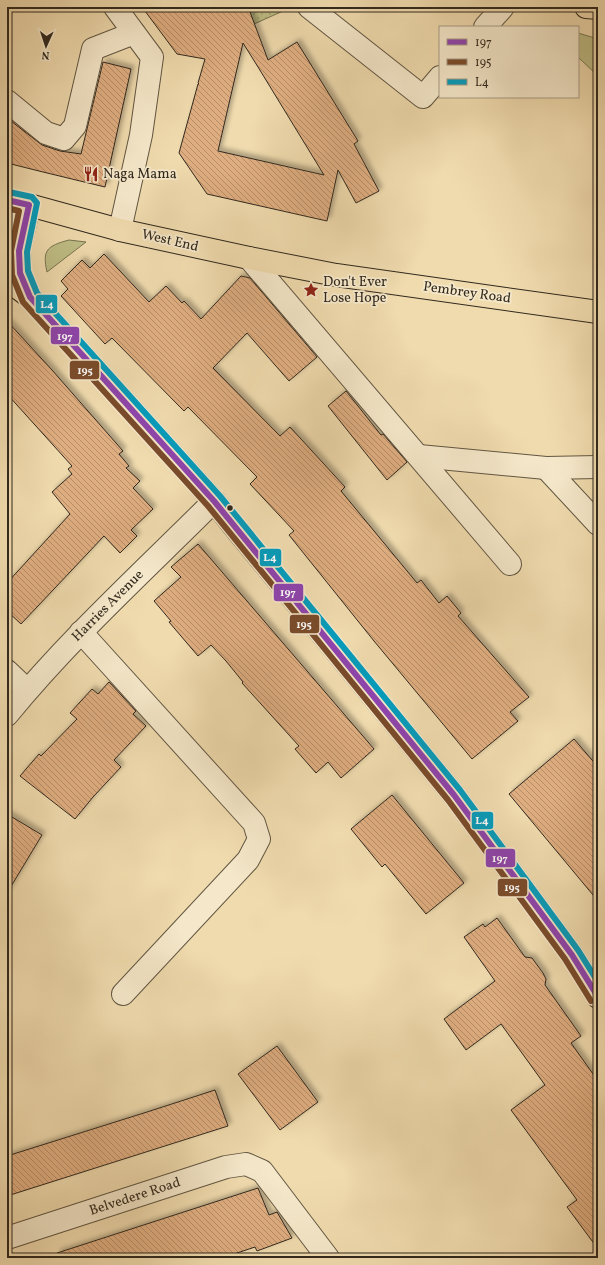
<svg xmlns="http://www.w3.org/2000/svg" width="605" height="1265" font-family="Vollkorn,serif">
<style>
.grass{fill:#bfbe86;stroke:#787452}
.garden{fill:url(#garden-dots);stroke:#787452}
.building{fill:url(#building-back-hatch);stroke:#31291e;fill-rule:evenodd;filter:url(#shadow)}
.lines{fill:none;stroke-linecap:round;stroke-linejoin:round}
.minor-casing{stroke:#615642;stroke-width:24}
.major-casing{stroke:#31291e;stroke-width:24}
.minor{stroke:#f5e8ca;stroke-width:22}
.major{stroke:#f0dbae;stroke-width:22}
.bus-1-casing{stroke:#f5e8ca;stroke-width:9}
.bus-2-casing{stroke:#f5e8ca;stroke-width:9}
.bus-3-casing{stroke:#f5e8ca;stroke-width:9}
.bus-1{stroke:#8e44ad;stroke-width:6}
.bus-2{stroke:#7a4b2a;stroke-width:6}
.bus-3{stroke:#059cbc;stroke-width:6}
.bus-dot{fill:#31291e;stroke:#f5e8ca;stroke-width:1.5}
.labels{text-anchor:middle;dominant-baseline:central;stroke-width:3.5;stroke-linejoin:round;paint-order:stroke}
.poi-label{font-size:14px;fill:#31291e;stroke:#f5e8ca;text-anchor:start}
.street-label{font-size:14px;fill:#31291e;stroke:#f5e8ca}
.line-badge{stroke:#f5e8ca;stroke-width:1.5}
.badge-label{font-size:11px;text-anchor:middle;font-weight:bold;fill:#fff}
</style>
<defs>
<pattern id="garden-dots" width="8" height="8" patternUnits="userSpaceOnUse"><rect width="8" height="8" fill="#bfbe86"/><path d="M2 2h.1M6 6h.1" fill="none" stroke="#a5a373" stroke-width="1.8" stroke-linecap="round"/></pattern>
<pattern id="building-back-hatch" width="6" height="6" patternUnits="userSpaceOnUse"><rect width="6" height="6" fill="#dead80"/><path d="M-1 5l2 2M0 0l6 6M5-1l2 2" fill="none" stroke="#b58d68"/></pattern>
<filter id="shadow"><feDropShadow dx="3.5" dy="-3.5" stdDeviation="2" flood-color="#0004"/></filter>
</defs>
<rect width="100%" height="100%" fill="#f0dbae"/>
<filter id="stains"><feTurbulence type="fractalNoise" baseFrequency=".005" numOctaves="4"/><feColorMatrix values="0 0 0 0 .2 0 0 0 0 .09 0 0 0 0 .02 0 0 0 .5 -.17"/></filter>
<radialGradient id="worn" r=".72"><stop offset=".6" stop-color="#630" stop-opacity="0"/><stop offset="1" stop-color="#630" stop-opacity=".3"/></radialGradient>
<g class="grass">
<path d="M578,33L598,39V76L578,57Z"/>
<path d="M69,240L86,242L47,272C42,250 47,246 69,240Z"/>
</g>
<path class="garden" d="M248,7H292L254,24Z"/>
<g class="building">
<path d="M142,7H251L250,12L268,60L297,42L358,141L354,144L379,191L356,203L338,170L327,221L207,194L179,153L198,84H199L198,83L205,59L177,54ZM243,43L258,67L324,175L218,151Z"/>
<path d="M103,62L131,69L105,187L43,172L7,163V118L42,145L60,151L81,154Z"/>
<path d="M104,254L149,302L166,286L182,303L184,301L201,319L241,276L250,278L317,357L289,381L247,333L213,368L280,436L290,427L345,487L341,491L417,583L421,580L439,603L447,596L461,613L458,616L529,697L510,712L518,721L472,759L374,641L289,535L294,531L250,484L257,477L188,407L184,411L112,338L105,344L61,296L68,289L61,281L82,260L90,268Z"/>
<path d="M7,321L52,370L123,451L119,454L129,466L126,468L140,481L133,488L153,509L131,530L137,536L120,553L104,536L21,624L7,611V583L70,514L52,492L72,474L68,469L72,466L7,394Z"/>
<path d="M346,391L381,435L383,434L407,462L387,480L328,406Z"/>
<path d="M198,544L374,749L341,778L328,762L316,773L295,749L299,746L242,683L243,682L226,661L211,645L198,656L169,622L171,621L154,601L181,577L171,567Z"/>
<path d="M109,682L136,711L133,714L146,726L114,760L121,767L93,797L75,819L20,776L39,754L41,756L77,719L70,713L92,689L98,694Z"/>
<path d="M574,739L598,767V901L509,794Z"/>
<path d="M392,795L464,883L426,914L385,864L382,867L351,829Z"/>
<path d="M7,814L42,835L7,893Z"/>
<path d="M497,918L525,957L532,958L543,973L546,979L545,985L581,1036L571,1043L598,1081V1249L567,1207L577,1200L511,1110L545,1085L501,1024L466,1050L444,1019L495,981L464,937L483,924L485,927Z"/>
<path d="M277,1046L318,1102L280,1130L238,1074Z"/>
<path d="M215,1090L228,1126L7,1196V1156L147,1112Z"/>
<path d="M258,1188L269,1215L277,1212L292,1238L257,1251L255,1247L222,1258H58L57,1253Z"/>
</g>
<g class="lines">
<g class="minor-casing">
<g id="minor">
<path d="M115,7L152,57L141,135L120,230"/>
<path d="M309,7L423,97L440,77"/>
<path d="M485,27L503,7"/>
<path d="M7,101L46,133L64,139L75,126L93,49L134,33"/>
<path d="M249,258L510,564"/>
<path d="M419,456L546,468L598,467"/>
<path d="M546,468L598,524"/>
<path d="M81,632L254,823L259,839L248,860L123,994"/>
<path d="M7,671L27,690"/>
<path d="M7,715C70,638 144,571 214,501"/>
<path d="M7,1238L226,1167L246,1164L262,1171L328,1258"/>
</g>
</g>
<g class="major-casing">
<g id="major">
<path d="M586,7L598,8"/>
<path d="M7,200L29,205L120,230L249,258L336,275L598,312"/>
<path d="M29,205L19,251L20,273L30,297"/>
<path d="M7,280L30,297L214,501L233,525L454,795L572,955L598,997"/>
</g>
</g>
<use href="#minor" class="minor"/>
<use href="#major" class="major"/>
<g class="bus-1-casing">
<path id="bus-1" d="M7,200L29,205L19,251L20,273L30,297L214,501L454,795L572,955L598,997"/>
</g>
<g class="bus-2-casing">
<path id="bus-2" d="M7,208L19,211L11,251L12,275L23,302L208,506L448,800L565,959L591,1001"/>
</g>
<g class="bus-3-casing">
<path id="bus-3" d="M9,192L32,197L37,203L27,252L28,271L37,293L220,496L460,790L578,950L598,982"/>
</g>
<use href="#bus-1" class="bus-1"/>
<use href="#bus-2" class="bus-2"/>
<use href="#bus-3" class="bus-3"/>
</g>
<defs>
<g id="restaurant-bare" transform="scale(1.2)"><path d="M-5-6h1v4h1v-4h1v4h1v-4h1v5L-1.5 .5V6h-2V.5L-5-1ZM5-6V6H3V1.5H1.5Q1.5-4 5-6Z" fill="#8f2418" stroke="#f5e8ca" stroke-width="2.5" paint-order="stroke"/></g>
<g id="sight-bare" transform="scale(1.2)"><path d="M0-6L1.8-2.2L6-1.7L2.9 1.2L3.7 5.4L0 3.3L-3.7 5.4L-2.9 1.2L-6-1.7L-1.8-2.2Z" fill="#8f2418" stroke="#f5e8ca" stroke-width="2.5" paint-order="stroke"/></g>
</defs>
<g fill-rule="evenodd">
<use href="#restaurant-bare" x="91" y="174"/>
<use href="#sight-bare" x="311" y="290"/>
</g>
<circle class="bus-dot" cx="230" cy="508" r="3.5"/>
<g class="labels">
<g class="poi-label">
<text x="103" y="174">Naga Mama</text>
<text x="323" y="282">Don't Ever<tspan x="323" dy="16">Lose Hope</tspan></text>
</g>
<g class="street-label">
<text transform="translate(170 241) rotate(13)">West End</text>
<text transform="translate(467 293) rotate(8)">Pembrey Road</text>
<text transform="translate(108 606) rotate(-45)">Harries Avenue</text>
<text transform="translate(135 1197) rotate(-18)">Belvedere Road</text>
</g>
</g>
<g class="line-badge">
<rect x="35" y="294" width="23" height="20" rx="4" fill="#059cbc"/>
<rect x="50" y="326" width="30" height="19" rx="4" fill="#8e44ad"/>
<rect x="69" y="360" width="31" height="20" rx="4" fill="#7a4b2a"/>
<rect x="259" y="548" width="23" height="19" rx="4" fill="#059cbc"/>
<rect x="273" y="583" width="31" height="19" rx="4" fill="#8e44ad"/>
<rect x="289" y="614" width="31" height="20" rx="4" fill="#7a4b2a"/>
<rect x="471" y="811" width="23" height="19" rx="4" fill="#059cbc"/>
<rect x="485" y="848" width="31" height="20" rx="4" fill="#8e44ad"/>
<rect x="497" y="878" width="31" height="19" rx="4" fill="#7a4b2a"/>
</g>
<g class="badge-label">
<text x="47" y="308">L4</text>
<text x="65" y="340">197</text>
<text x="85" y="374">195</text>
<text x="270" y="561">L4</text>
<text x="288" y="596">197</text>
<text x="304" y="628">195</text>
<text x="482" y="824">L4</text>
<text x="500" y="862">197</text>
<text x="512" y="891">195</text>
</g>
<rect width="605" height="1265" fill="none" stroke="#f0dbae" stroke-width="24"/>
<rect x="8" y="8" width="589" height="1249" fill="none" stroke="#31291e" stroke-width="2"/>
<rect x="12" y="12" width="581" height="1241" fill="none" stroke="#31291e"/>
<rect x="439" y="26" width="140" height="72" fill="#f5e8ca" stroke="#a79c85"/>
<rect x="447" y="39" width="20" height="6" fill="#8e44ad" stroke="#a79c85"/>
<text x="475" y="46" font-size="12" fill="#31291e">197</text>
<rect x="447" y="59" width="20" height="6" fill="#7a4b2a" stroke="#a79c85"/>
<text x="475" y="66" font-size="12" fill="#31291e">195</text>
<rect x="447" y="79" width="20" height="6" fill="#059cbc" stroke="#a79c85"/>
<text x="475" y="86" font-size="12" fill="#31291e">L4</text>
<g transform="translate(46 46) rotate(183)" stroke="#f5e8ca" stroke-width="3" paint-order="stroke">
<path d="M0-3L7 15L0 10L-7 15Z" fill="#31291e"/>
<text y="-6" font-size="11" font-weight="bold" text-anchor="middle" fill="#31291e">N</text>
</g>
<rect width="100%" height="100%" filter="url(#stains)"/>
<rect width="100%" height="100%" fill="url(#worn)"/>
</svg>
